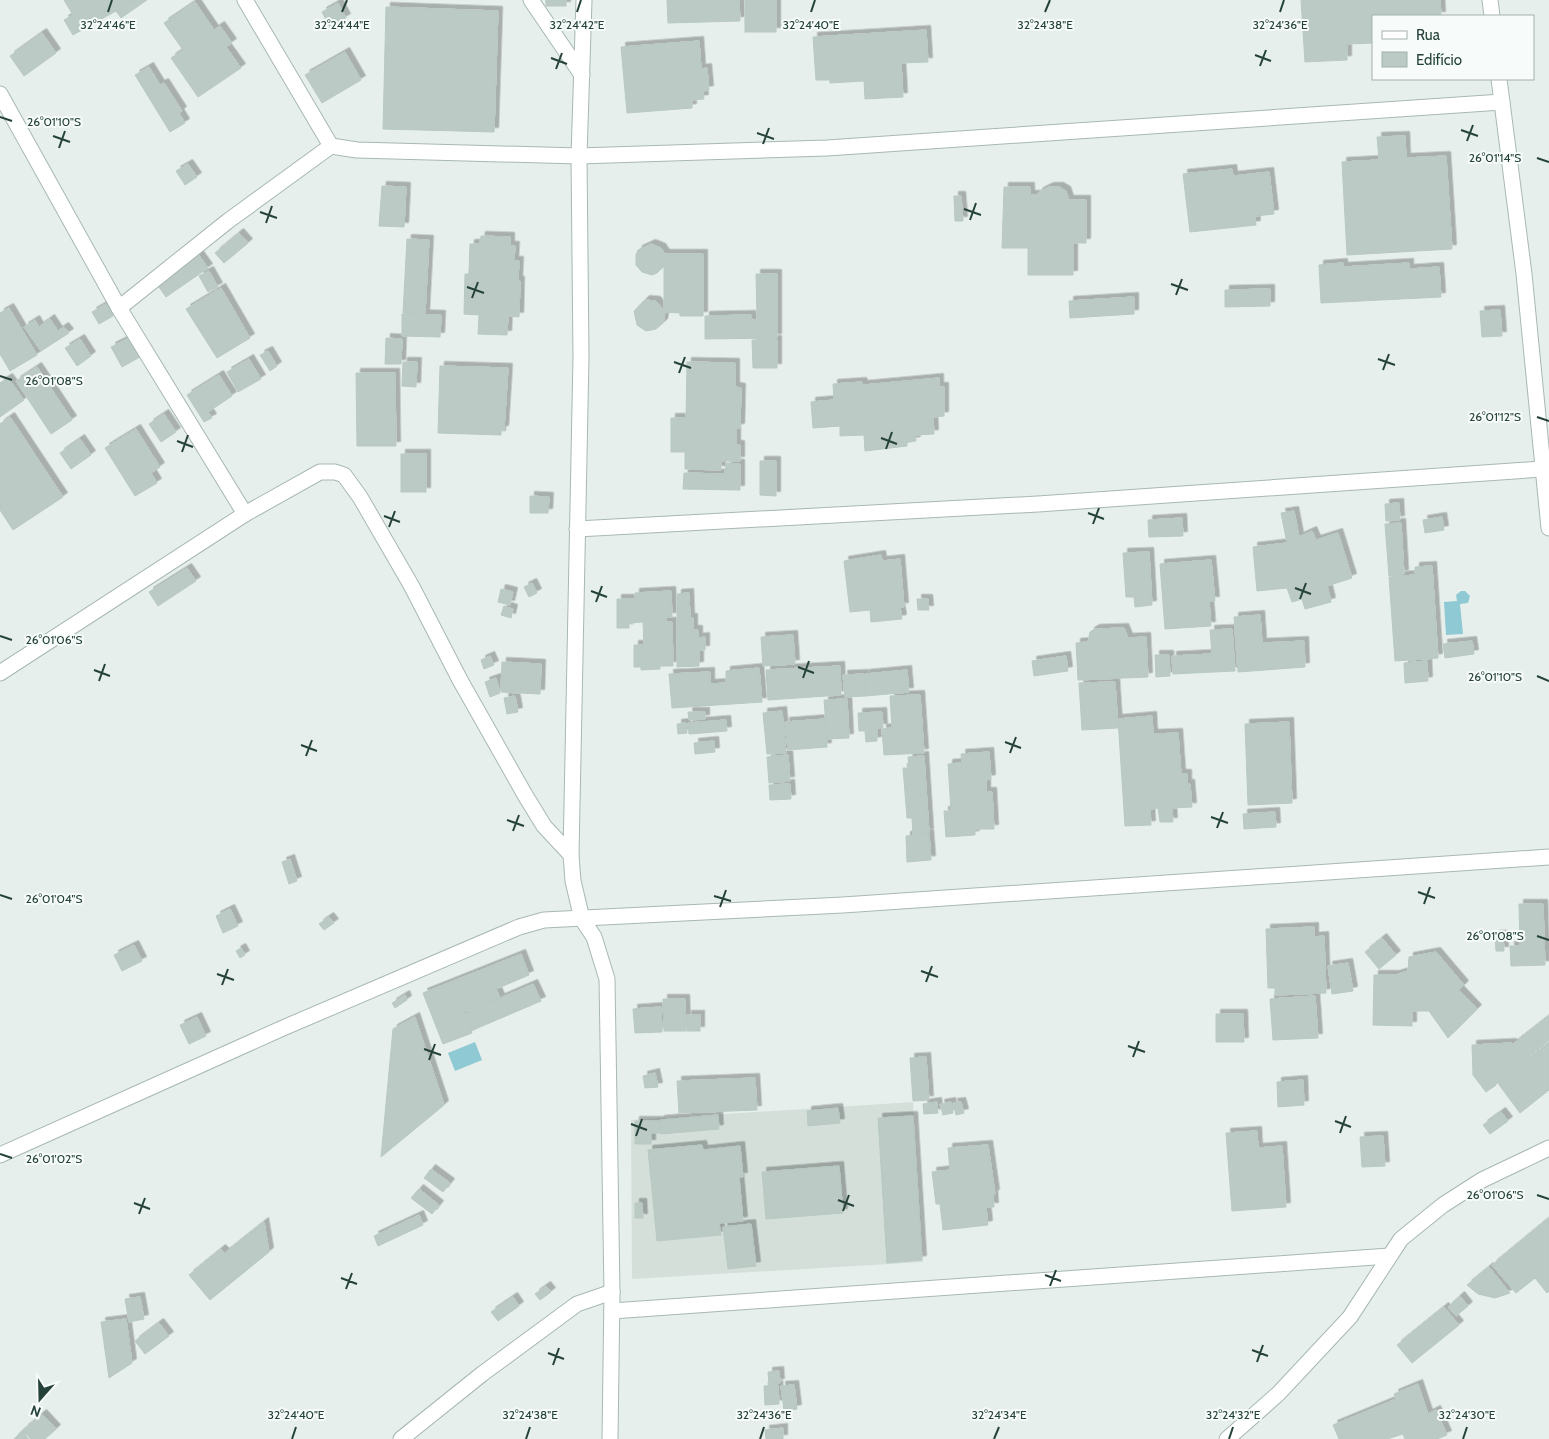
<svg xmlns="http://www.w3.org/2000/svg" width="1549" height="1439" font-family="Cabin,sans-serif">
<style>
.built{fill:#d4dfda}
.water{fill:#8ec9d4}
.building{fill:#bbcac4;stroke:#b8c9c2;filter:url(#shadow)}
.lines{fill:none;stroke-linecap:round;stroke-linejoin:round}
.street-casing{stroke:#a8b8b2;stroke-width:17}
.street{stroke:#fff;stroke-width:15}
.ticks{fill:none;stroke:#24423a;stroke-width:2}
.ticks-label{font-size:12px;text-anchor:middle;fill:#24423a;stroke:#f7fbf9;stroke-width:4;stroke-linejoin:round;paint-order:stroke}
</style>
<defs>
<filter id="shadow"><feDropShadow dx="4.5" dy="-4.5" stdDeviation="0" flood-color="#0004"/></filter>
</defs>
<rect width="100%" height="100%" fill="#e6efeb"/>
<path class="built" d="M913,1102L923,1262L632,1279L631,1120Z"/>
<g class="water">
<path d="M1461,591H1465L1470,596L1468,603L1460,604L1463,634L1446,635L1444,602L1457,601L1456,595Z"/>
<path d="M475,1042L482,1060L455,1071L448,1053Z"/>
</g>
<g class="building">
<path d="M64,0H93L103,18L73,35L64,20L73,15Z"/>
<path d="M93,0H132L133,2L103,18Z"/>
<path d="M135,0H147L121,18L116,11Z"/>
<rect x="546" y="0" width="20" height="6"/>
<path d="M667,0H739L740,21L668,23Z"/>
<rect x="745" y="0" width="31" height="32"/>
<path d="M1301,0H1440L1441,16H1373V43L1347,44V60L1305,62Z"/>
<path d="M195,2L214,30L220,26L232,43L226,47L241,68L198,97L171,58L183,50L164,23Z"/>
<path d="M338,3L346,18L330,27L322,12Z"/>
<path d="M386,7L498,11L494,132L383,129Z"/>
<path d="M926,30L928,62L901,63L903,97L865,99L864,81L830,83V80H816L813,37Z"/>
<path d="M42,33L56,53L24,76L10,56Z"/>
<path d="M699,41L701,69L707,68L709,90L703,91L704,99L692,100V108L627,113L621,47Z"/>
<path d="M345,52L361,80L322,103L305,75Z"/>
<path d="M149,67L160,85L164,83L182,111L179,113L185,123L170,132L135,75Z"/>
<path d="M1405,136L1406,158L1446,156L1452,249L1347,255L1342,162L1379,160L1377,137Z"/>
<path d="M188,164L197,177L185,185L176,171Z"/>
<path d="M1232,169L1233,176L1269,172L1274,214L1255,216L1256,225L1190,232L1183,174Z"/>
<path d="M382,186L406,187L404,227L379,226Z"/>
<path d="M1004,187H1030V195H1037L1039,192L1049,187H1059L1066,191L1069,200H1086V243H1073V275H1028V248H1002Z"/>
<path d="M954,196H961L963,221H955Z"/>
<path d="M239,233L248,243L224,263L215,253Z"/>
<path d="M481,236L510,237V246H515L514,261H519L518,281H520L519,317L508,316L507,335L478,334L479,315L464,314L465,274H469L470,244H480Z"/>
<path d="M407,239L429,240L425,314L403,313Z"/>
<path d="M651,244L661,248L665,254H703V316H680V313L665,312L663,323L656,329L646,331L637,325L634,311L645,300L656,301L664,311V266L657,273L652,275L642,272L636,265V255L638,250Z"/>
<path d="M198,254L208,268L166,297L156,283Z"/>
<path d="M1343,263V267L1409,263V269L1439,267L1441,297L1321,303L1319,265Z"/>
<path d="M209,271L218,287L208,292L199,276Z"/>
<path d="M756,274H777V338L705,339V316L751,315L752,320H757Z"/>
<path d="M221,288L250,338L217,358L186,309Z"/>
<path d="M1270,289V306L1225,307V290Z"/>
<path d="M1134,297V314L1070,318L1069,301Z"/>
<path d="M106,304L113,316L99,324L92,312Z"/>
<path d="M9,308L37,355L10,371L0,354V313Z"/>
<path d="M1500,310L1502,336L1482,337L1480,311Z"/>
<path d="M402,314L441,315L440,337L402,336Z"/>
<path d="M50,319L58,331L64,327L69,333L41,351L24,327L35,320L39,327Z"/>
<path d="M129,338L140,357L122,367L111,347Z"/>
<path d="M386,338L402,339L401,364H385Z"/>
<path d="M80,339L91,356L77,366L65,348Z"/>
<path d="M752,340H777V368H753Z"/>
<path d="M268,351L277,366L270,371L260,355Z"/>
<path d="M249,359L261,379L238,392L227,372Z"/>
<path d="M403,362H417L416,387L402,386Z"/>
<path d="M687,362L735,363V387L741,388L740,428H736V445H740V461H721V470L685,469V452H671V418H686Z"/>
<path d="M440,366L508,368L504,430H501V435L438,433Z"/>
<path d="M37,367L72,420L51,434L16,381Z"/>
<path d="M356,373H395L396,446H357Z"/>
<path d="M219,375L232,396L208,412L212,418L204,422L187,395Z"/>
<path d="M8,378L24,400L0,417V383Z"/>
<path d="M939,378V387H944V416L933,417L934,434L915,435L916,441L907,442V446L865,451L864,435L840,436V426L813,428L811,402L834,400L833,384L862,382L863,385Z"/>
<path d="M164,414L176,432L161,442L149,424Z"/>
<path d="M10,417L63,497L13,530L0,510V424Z"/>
<path d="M136,429L160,467L151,473L157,483L135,496L105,448Z"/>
<path d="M80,439L91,455L71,469L60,453Z"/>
<rect x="401" y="454" width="25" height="38"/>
<path d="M760,461H776V496L760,495Z"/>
<path d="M726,463L740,464V490L683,489L684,473L725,474Z"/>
<path d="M530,496L549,497L548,513H530Z"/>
<path d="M1399,503L1400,520L1386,521L1385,504Z"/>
<path d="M1294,511L1299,537L1312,531L1316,540L1338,533L1352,578L1327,586L1331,602L1305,609L1302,599L1292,602L1287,588L1257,591L1253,547L1287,543L1281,513Z"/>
<path d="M1442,517L1444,530L1425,533L1423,520Z"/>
<path d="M1182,518L1183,536L1149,537L1148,520Z"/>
<path d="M1401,523L1404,574L1389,576L1385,524Z"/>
<path d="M1149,552L1152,605L1135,607L1134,597H1126L1123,553Z"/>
<path d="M881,555L882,561L900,559L904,607H900L902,619L871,622L870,610L850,612L844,561Z"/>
<path d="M1211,560L1215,601H1209L1211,626L1165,629L1160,564Z"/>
<path d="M1432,566L1438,658L1395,661L1389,577L1415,575V567Z"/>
<path d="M187,568L196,581L158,606L149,592Z"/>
<path d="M532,583L537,593L529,597L524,587Z"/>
<path d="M501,589L513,592L510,605L498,602Z"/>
<path d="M671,591L672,617H666V622H672L673,666H660V669L641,670V667H634V645H644L643,622L629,623V628H617V599H635V593Z"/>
<path d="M689,593L690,618H693V630H698V638L705,637V650H699V666L677,667V594Z"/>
<path d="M917,599H928L929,610H918Z"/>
<path d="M504,606L513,609L511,618L501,615Z"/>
<path d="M1260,615L1262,643L1304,641L1305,667L1238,672L1234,617Z"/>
<path d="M1124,628L1128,638L1146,637L1148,677L1078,680L1076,643L1088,642L1090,632L1095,629Z"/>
<path d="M1232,629L1235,671L1173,674L1172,656L1212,654L1210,630Z"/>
<path d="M793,635L795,664L763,666L761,637Z"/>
<path d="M1472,641L1474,654L1445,658L1443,644Z"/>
<path d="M1155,655H1169L1170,676L1156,677Z"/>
<path d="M490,656L494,665L484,669L481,660Z"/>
<path d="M1066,656L1068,671L1034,676L1032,661Z"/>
<path d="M1427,661L1428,681L1405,683L1404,663Z"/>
<path d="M502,662L541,664L540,694L501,692Z"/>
<path d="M840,666L841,695L768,700L766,670Z"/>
<path d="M759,668L762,702L672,708L669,674L710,672V684L726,683V671Z"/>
<path d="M907,670L909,692L866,696L865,674Z"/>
<path d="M864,674L866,696L845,697L843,675Z"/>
<path d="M496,678L500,693L490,697L485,682Z"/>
<path d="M1115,682L1118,728L1082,730L1079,683Z"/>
<path d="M920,695L924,753L884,755L882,729L892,728L890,696Z"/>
<path d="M515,696L518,712L507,714L504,698Z"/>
<path d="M847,699L849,738L827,739L824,700Z"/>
<path d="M782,711L786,753L767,754L763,713Z"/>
<path d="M688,712H705V719L689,720Z"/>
<path d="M882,712L883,728H877V741L866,742L865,731H859L858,713Z"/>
<path d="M1152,716L1153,734L1178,733L1181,774H1187V784H1190L1192,807L1172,808L1173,822H1160L1158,808L1150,809L1151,825L1125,826L1118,719Z"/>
<path d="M825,719L827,747L788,750L785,722Z"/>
<path d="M726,720L727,731L689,734L688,723Z"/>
<path d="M1289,722L1292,803L1248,805L1245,724Z"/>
<path d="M686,723L687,733L678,734L677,724Z"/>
<path d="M714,741L715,752L695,754L694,743Z"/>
<path d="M989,752L991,779L986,780V792H992L994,829H975V835L946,837L944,811H951L948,764L962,763L961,754Z"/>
<path d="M788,755L790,781L769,783L767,757Z"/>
<path d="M924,756L929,833L913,834L912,818H907L903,768H909L908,757Z"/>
<path d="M790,784L791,799L770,800L769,785Z"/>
<path d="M1275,812L1276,827L1244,829L1243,814Z"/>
<path d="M929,834L931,860L907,862L906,836Z"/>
<path d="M290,859L297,881L289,884L282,862Z"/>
<path d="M1519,904H1543L1545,965L1511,966L1510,946H1520Z"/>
<path d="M230,909L238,926L223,933L216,916Z"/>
<path d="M329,917L334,923L324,930L319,924Z"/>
<path d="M1314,927V937L1324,936L1326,993L1275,995V988H1268L1266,929Z"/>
<path d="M1495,935H1503L1504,951H1496Z"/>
<path d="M1382,938L1396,955L1379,969L1365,952Z"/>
<path d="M134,945L142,961L122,971L114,955Z"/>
<path d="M241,948L245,955L240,958L236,951Z"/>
<path d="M1436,952L1464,985L1459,990L1477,1009L1448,1038L1429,1011H1412V1026L1373,1025L1374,975H1395L1408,971L1409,957Z"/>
<path d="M521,954L529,975L496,989L500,998L464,1012L472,1033L443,1044L423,993Z"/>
<path d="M1348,963L1353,991L1332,994L1328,966Z"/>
<path d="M533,984L541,1001L473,1030L466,1013Z"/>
<path d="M405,995L407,1000L395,1008L392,1003Z"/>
<path d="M1315,996L1318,1038L1273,1040L1270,999Z"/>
<path d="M663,999H685L686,1031H664Z"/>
<path d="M661,1007L662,1032L635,1033L633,1009Z"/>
<path d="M1216,1014H1243L1244,1042H1216Z"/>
<rect x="687" y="1015" width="13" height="16"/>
<path d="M1549,1016V1040L1495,1083L1496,1085L1486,1092L1473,1075L1472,1045L1512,1043V1045Z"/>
<path d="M197,1017L206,1036L189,1044L180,1025Z"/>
<path d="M415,1017L444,1105L381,1157L393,1029Z"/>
<path d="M1549,1043V1090L1520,1113L1497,1082Z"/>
<path d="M926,1057L929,1100L913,1101L910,1058Z"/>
<path d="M655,1073L658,1087L645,1088L643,1076Z"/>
<path d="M755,1078L757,1110L679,1113L677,1081Z"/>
<path d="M1303,1080L1304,1105L1278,1107L1277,1082Z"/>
<path d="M937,1102L938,1113L924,1114L923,1104Z"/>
<path d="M951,1102L953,1113L943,1115L940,1104Z"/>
<path d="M961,1102L964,1113L956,1115L953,1103Z"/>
<path d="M838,1108L840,1123L808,1126L807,1111Z"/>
<path d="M1501,1112L1508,1121L1490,1134L1483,1125Z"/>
<path d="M718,1115L719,1129L661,1134L660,1120Z"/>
<path d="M913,1116L922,1260L887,1263L878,1118Z"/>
<path d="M635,1121H660V1133H651V1144H635Z"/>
<path d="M1257,1131L1258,1148L1282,1146L1286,1207L1232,1211L1226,1133Z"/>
<path d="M1383,1136L1385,1166L1362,1167L1360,1137Z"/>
<path d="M702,1145L703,1150L740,1146L743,1177H739L743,1221L719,1223L721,1235L657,1241L648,1150Z"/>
<path d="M988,1145L995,1194H993L994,1207H986L988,1225L943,1230L940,1204H936L932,1172L950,1170L948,1148Z"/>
<path d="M839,1166L843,1213L766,1219L762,1172Z"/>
<path d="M431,1169L450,1183L443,1192L424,1178Z"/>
<path d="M419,1189L439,1205L432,1214L411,1198Z"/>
<path d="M635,1203H642L643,1218H635Z"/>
<path d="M419,1215L423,1225L378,1246L374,1236Z"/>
<path d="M1549,1218V1291L1547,1293L1535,1278L1516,1293L1492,1265Z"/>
<path d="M264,1222L269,1252L210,1300L189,1275L221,1249L225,1253Z"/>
<path d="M751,1224L756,1266L728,1269L723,1227Z"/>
<path d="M1489,1267L1510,1293L1495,1298L1478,1294L1467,1285Z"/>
<path d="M546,1286L551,1292L540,1300L535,1294Z"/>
<path d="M1460,1296L1468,1306L1456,1316L1448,1307Z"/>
<path d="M140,1297L144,1319L129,1322L125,1299Z"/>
<path d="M513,1297L519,1306L498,1321L491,1312Z"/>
<path d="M1444,1307L1459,1325L1412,1363L1397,1345Z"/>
<path d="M126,1319L132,1363L109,1378L101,1322Z"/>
<path d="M159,1323L169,1336L145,1354L135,1341Z"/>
<path d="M779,1371L780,1383L769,1384L768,1372Z"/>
<path d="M1418,1384L1428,1414L1436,1410L1447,1435L1437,1439H1405L1403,1434L1387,1439H1339L1333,1425L1396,1399L1394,1394Z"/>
<path d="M778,1385L779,1404L765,1405L764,1386Z"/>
<path d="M794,1385L797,1409L784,1411L781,1386Z"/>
<path d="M42,1414L56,1429L45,1439H31L23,1430Z"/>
<path d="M783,1428V1439H766L765,1430Z"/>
<path d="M22,1431L29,1439H14Z"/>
</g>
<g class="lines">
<g class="street-casing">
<g id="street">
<path d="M245,0L331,146"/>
<path d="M531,0L582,75"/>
<path d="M584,0L579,156L581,357L571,855L573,881L582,919L594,937L607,979L612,1292L610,1439"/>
<path d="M1490,0L1492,16"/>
<path d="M1499,79L1524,274L1549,528"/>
<path d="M0,94L119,308L245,514"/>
<path d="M119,308L228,221L331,146L357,150L579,156L827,148L1502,102"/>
<path d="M577,529L1038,504L1542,469"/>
<path d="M0,673L245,514L320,472H335L344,475L360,497L411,585L460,680L525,795L544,826L571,855"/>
<path d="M0,1155L283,1028L519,927L544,920L843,905L1549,857"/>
<path d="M612,1311L1389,1256"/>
<path d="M401,1439L482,1374L577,1304L612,1292"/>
<path d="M1227,1439L1278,1394L1350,1317L1401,1239L1443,1205L1482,1180L1549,1148"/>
</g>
</g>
<use href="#street" class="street"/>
</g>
<path class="ticks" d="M108,12L112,0M342,12L347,0M577,12L581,0M811,12L815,0M1045,12L1050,0M1280,12L1284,0M1255,55L1271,61M551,58L567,64M1260,66L1266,50M556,69L562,53M0,117L12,121M1461,130L1478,136M757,133L774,139M53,136L70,142M1467,141L1473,125M763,144L769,128M59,148L65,131M1537,158L1549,162M964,209L981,215M260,212L277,218M970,220L976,203M266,223L272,206M1171,284L1188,290M467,287L484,293M1176,295L1182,279M472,298L478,282M1378,359L1395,365M674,362L691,368M1383,370L1389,354M679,373L685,357M0,376L12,380M1537,417L1549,421M881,438L897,444M177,441L193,447M886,449L892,432M182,452L188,435M1088,513L1104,519M384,516L400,522M1093,524L1099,508M389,527L395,511M1295,588L1311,594M591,591L607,597M1300,599L1306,583M596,602L602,586M0,636L12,640M798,667L814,673M94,670L110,676M1537,676L1549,681M803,678L809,661M99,681L105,664M1005,742L1021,748M301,745L317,751M1010,753L1016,737M306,756L312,740M1211,817L1228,823M507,820L524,826M1217,828L1223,812M513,831L519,815M1418,892L1435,898M0,895L12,899M714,896L731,901M1424,904L1430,887M720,907L726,890M1537,936L1549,940M921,971L938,977M217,974L234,980M926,982L932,966M222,985L228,969M1128,1046L1145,1052M424,1049L441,1055M1133,1057L1139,1041M429,1060L435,1044M1335,1121L1351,1127M631,1124L647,1130M1340,1133L1346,1116M636,1136L642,1119M0,1154L12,1158M1537,1195L1549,1199M838,1200L854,1206M134,1203L150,1209M843,1211L849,1195M139,1214L145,1198M1045,1275L1061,1281M341,1278L357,1284M1050,1286L1056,1270M346,1289L352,1273M1252,1350L1268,1356M548,1353L564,1359M1257,1362L1263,1345M553,1365L559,1348M292,1439L296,1427M526,1439L530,1427M760,1439L764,1427M994,1439L999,1427M1229,1439L1233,1427M1463,1439L1467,1427"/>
<g class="ticks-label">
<text x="108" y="29">32°24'46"E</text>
<text x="342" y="29">32°24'44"E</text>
<text x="577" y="29">32°24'42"E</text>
<text x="811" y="29">32°24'40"E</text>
<text x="1045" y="29">32°24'38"E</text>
<text x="1280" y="29">32°24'36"E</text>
<text x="54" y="126">26°01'10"S</text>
<text x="1495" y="162">26°01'14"S</text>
<text x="54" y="385">26°01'08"S</text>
<text x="1495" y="421">26°01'12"S</text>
<text x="54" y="644">26°01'06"S</text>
<text x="1495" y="681">26°01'10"S</text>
<text x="54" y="903">26°01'04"S</text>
<text x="1495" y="940">26°01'08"S</text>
<text x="54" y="1163">26°01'02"S</text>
<text x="1495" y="1199">26°01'06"S</text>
<text x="296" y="1419">32°24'40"E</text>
<text x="530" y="1419">32°24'38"E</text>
<text x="764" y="1419">32°24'36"E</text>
<text x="999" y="1419">32°24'34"E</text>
<text x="1233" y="1419">32°24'32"E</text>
<text x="1467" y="1419">32°24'30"E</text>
</g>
<rect x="1372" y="15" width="162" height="65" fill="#f7fbf9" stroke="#a3b1ad"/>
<rect x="1382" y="31" width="25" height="8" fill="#ffffff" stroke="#a3b1ad"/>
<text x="1416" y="40" font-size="15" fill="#24423a">Rua</text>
<rect x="1382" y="52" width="25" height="15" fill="#bbcac4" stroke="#a3b1ad"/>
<text x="1416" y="65" font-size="15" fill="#24423a">Edifício</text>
<g transform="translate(40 1399) rotate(200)" stroke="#f7fbf9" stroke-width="4" paint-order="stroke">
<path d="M0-4L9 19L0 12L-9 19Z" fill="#24423a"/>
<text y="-8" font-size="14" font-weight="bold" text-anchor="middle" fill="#24423a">N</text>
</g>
</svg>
